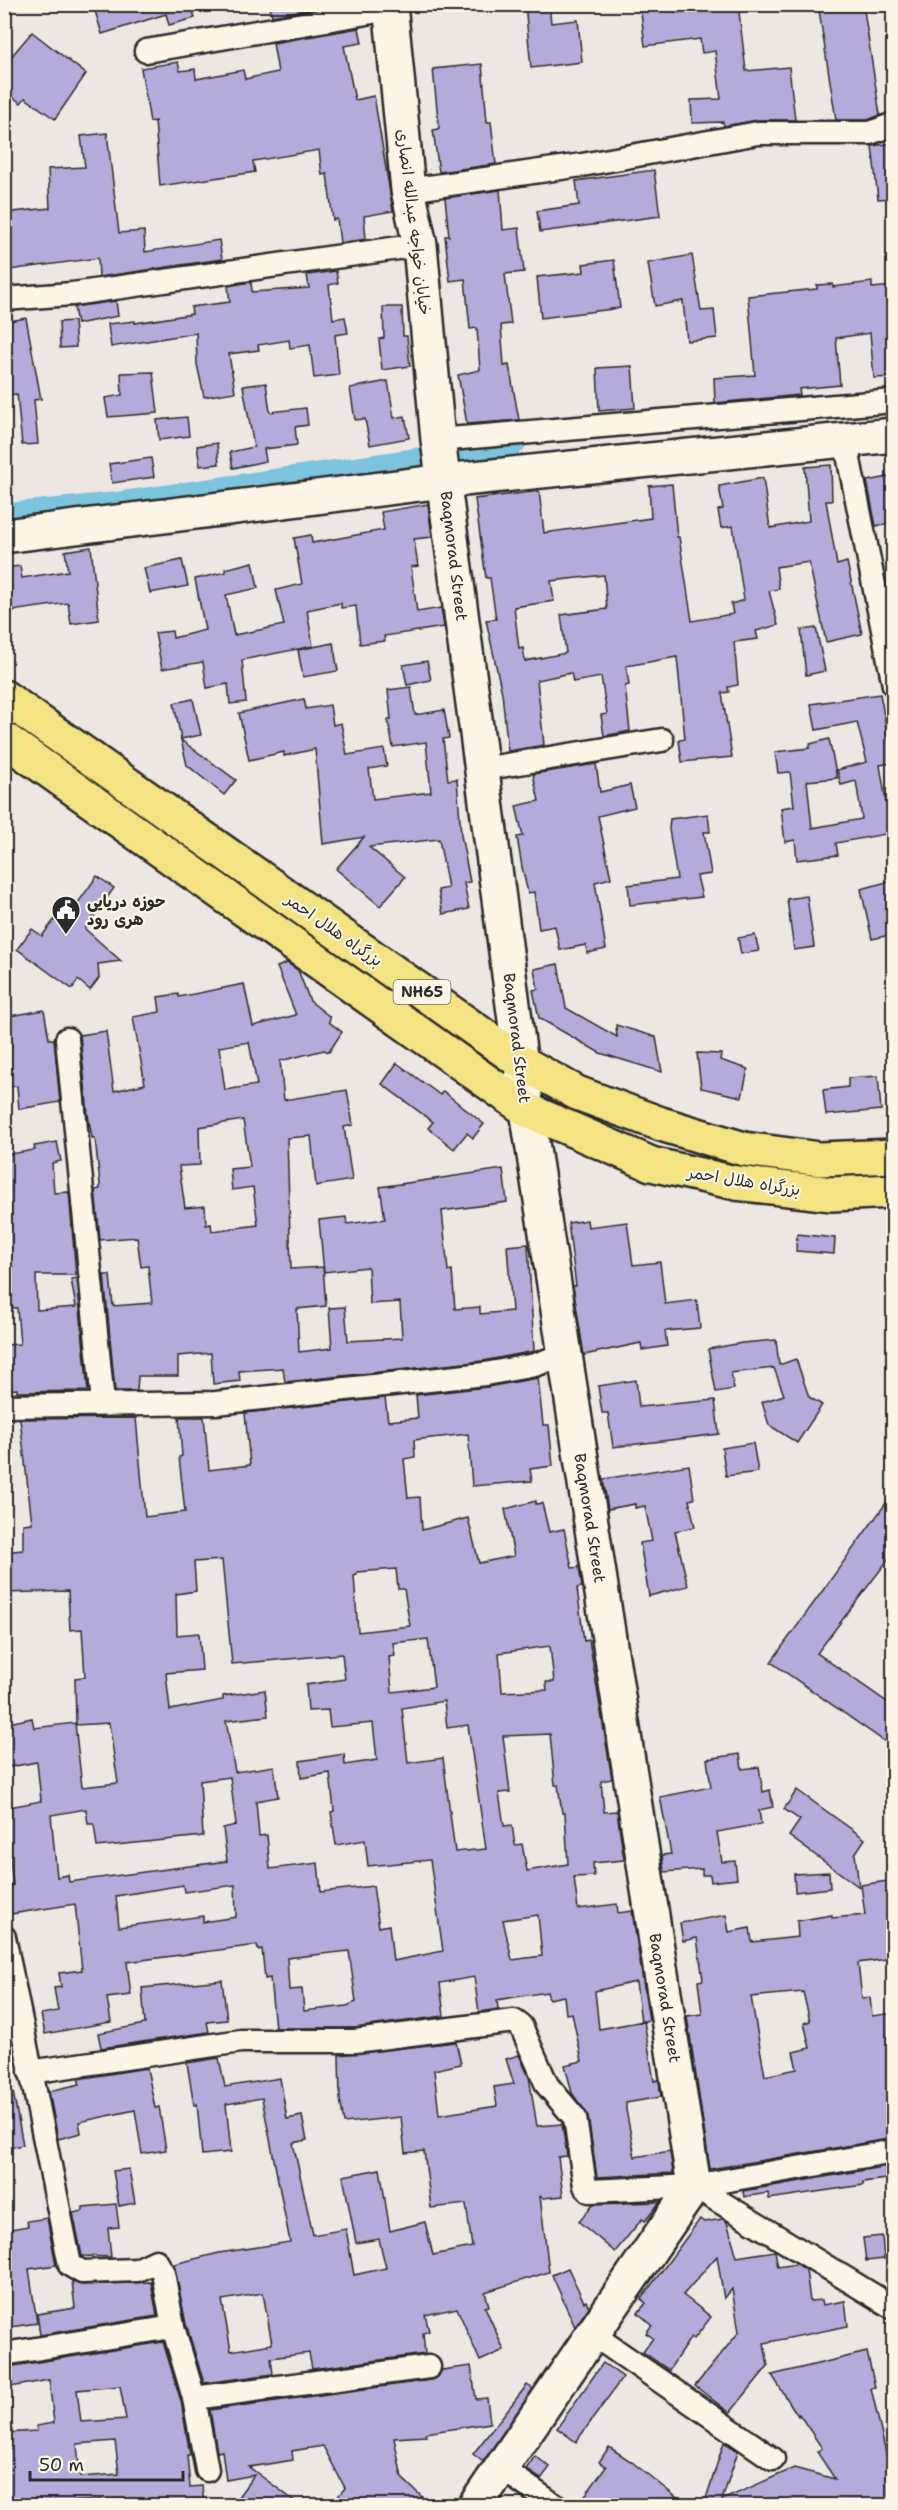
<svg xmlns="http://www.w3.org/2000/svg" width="898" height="2510" font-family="'Shantell Sans','Playpen Sans Arabic',sans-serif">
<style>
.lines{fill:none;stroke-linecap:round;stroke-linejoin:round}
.canal{stroke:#7cc4dd;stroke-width:21}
.building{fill:#b6aada;stroke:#2b2b2b;stroke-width:1.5;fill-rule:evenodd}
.street-casing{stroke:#2b2b2b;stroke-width:27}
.secondary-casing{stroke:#2b2b2b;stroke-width:38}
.highway-casing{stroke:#2b2b2b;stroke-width:38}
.street{stroke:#fcf5e5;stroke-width:22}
.secondary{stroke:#fcf5e5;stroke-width:33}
.highway{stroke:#f4e382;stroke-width:33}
.labels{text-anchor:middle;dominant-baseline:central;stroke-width:4.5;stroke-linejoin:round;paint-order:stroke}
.shield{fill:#fcf5e5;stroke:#6a6863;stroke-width:1.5}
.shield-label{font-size:15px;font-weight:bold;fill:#2b2b2b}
.street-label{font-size:16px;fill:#2b2b2b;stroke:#fcf5e5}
.poi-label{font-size:16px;font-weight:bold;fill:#2b2b2b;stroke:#fcf5e5;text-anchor:start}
</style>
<rect width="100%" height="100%" fill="#eee6e3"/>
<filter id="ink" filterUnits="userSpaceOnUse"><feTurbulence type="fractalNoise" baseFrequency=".0167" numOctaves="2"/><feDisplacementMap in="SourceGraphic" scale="12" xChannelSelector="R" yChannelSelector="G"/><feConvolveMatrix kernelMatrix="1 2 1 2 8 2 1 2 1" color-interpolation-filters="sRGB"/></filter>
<g filter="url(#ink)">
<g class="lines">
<path class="canal" d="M4,514L120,502L515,444"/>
</g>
<g class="building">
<path d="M93,4H191L195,18L169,25L166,14L102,34Z"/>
<path d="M269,4H337L272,16Z"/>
<path d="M525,4H549L551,23L578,20L582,62L531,68Z"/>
<path d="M640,4H674L675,13L738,4L746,71L789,67L795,120H758L724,126L723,122L692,123L691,100L721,99L715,51L702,53L700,39L645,46Z"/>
<path d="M818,4H863L880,115L868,120H836Z"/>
<path d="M359,28L362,43L344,46L355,100L374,96L393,211L364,216L366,239L340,243L337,219L333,220L327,174L322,175L319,150L253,161L255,172L160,186L155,121L150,122L141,68L178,62L180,71L195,69L196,79L243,70L245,79L278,72L273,43Z"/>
<path d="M32,32L86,74L55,119L25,98L21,103L4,91V65Z"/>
<path d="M482,64L487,122H491L496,164L439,172L433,130L439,129L433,69Z"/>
<path d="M107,133L119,233L144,231L145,252L219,240L222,259L99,277L98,258L9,270L4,213L50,208L48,169L85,167L81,136Z"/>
<path d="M894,143V198L878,199L872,146Z"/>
<path d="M654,170L660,216L540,232L537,211L579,205L576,181Z"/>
<path d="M500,190L503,230L519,228L524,272L505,274L511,324L501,325L504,366L509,365L519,420L467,424L458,375L480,370L477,328L470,329L465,279L450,281L445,236H449L445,198Z"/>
<path d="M692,255L701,311L714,310L717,338L687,341L683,301L655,306L648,263Z"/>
<path d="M614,260L620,308L541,318L537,277L584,272L583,264Z"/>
<path d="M336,271L338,283L329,285L333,319L345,317L348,333L335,335L339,375L314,378L310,345L290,348L289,340L258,345L259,350L229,354L235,392L204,397L197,364L196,333L111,347L108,324L135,321V323L192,314L191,307L230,302L228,286L251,282L252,292L309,288L307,275Z"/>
<path d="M872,282V288L894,286V377L874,378L870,333L836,338L840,385L799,389L800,395L715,403L714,378L755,375L748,296L817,289V285L833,284V287Z"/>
<path d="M116,301L118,316L77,324L74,307Z"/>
<path d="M383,307H402L403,336H407L410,366L382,370L379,339L384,338Z"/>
<path d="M26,318L41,399L34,400L38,444L22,445L17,394L4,395V322Z"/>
<path d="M74,321L76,347L60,348L59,322Z"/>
<path d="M632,366L635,408L599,411L597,368Z"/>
<path d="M153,372L158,413L108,417L105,398L122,395L121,373Z"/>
<path d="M388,381L394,418L405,416L409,438L370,445L365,419L355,420L350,388Z"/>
<path d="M266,383L270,412L306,408L308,425L295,427L297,445L264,449L266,461L233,468L230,452L254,447L243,386Z"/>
<path d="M187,417L189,436L159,440L157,420Z"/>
<path d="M217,443L219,464L200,466L197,446Z"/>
<path d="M151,458L154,477L112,483L109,464Z"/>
<path d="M831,465L832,501H826L837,565L847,562L862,634L826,642L809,562L776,567L779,589L769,591L778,625L756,631L758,639L734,642L738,685L728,687L729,692L722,693L732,757L682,762L679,740L685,739L677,657L626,666L629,685L625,686L630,731L604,736L601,715L607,714L601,677L573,682L571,673L537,680L544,745L508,751L502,693L486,620L496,619L490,578H486L475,499L539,491L544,533L651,518L649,486L672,484L677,537H679L692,621L733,614L731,604L744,600L733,526L721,528L718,510L723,509L719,486L763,478L770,528L809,521L805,467ZM604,575L607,609L561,615L566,653L525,661L523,648L519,649L514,607L554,601L551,581Z"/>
<path d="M894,476V522L876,526L867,481Z"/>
<path d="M428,504L432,537L414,539L418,566L411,567L417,612L441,608L444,627L384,636L385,641L360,644L356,606L341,608V603L307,610L313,646L242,660L246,702L230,704L228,684L207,688L203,662L162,669L155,633L172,631L173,638L205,630L195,579L226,572L225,569L253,562L258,588L226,595L234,635L284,625L276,590L302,584L294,538L311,535L312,543L384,530L381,512Z"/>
<path d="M91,547L99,620L71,624L68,603L4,612V568L20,566L22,578L68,571L65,551Z"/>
<path d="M182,560L188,586L150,593L144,568Z"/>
<path d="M816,628L825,671L806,675L801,630Z"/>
<path d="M333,643L338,671L303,677L298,650Z"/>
<path d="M427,661L431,680L407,685L403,665Z"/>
<path d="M411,687L415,715L444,710L449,738L443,739L448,780L457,779L461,835L470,882L464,883L469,909L443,914L438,890L448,888L439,839L369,847L405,877L380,906L336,869L364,837L323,844L315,749L284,756V752L249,760L239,713L304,699L306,709L330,705L333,725L341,723L347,755L384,749L387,766L369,769L373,799L431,792L426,742L393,747L388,720L391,719L388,690Z"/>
<path d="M880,694L893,763L880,765L891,833L836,843L838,855L797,860L795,840L785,842L781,808L794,806L790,772L778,773L775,752L810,748V744L829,739L837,778L807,781L812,828L862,819L856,781L841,785L837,770L867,762L857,722L816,730L811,704Z"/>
<path d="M193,699L201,735L181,739L174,703Z"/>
<path d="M181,740L236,780L224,795L187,765Z"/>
<path d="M596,764L600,792L630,785L635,807L598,816L611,878L595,882L606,949L587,953L586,945L560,950L555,926L539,929L534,892L528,893L522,867L517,837L523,836L516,806L539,801L533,774Z"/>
<path d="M708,814L710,832H704L711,874L697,876L702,897L630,905L628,885L677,879L669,829L670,819Z"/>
<path d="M97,876L114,888L85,929L121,961L98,964L99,978L90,990L78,980L72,989L17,949L32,929L42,936L61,911L68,917Z"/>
<path d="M894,880V934L872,939L861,889Z"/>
<path d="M807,896L814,947L794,950L787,899Z"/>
<path d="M755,935L759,951L741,954L738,938Z"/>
<path d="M287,963L298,970L310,1001L330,1017L329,1022L342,1032L329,1052L324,1050L280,1061L284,1100L347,1090L353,1125L344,1127L352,1180L316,1186L311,1136L287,1138L291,1269L323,1267L326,1306L297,1309L299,1352L332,1348L329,1308L345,1307L348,1341L402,1338L400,1302L370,1304L368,1267L324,1272L319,1220L346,1217L347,1224L385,1219L380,1187L503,1169L507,1202L442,1211L448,1271L452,1270L455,1309L480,1307V1314L512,1311L507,1246L528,1244L534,1351L483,1361L285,1382L283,1368L239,1371L240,1381L213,1384L211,1353L178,1356V1376H138L137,1391H115L104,1275H110L113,1306L152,1303L148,1266L141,1267L137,1237L100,1240L95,1190L100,1189V1184L95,1138H92L88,1115L80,1035L106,1031L114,1091L145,1084L133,1017L160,1012L158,997L178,994L179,997L244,984L253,1026L296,1015L277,967ZM249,1042L257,1085L225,1090L219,1047ZM243,1120L250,1167L230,1169L232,1190L253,1187L258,1225L212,1231L211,1224L206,1225L205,1206L185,1208L179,1166L200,1165L199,1127Z"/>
<path d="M558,964L566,1008L617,1037L616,1025L656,1037L662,1072L600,1053L539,1018L533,990L538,989L534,969Z"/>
<path d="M44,1010L49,1039H54L60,1102L19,1109L17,1086L4,1088V1017Z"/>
<path d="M697,1053L721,1054L720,1060L748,1069L742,1097L701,1088Z"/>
<path d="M397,1063L440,1095L443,1091L484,1124L473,1138L467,1133L454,1149L428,1128L433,1122L382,1084Z"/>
<path d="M878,1076L881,1110L826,1115L823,1090L848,1087V1078Z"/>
<path d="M57,1142L61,1161L52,1163L54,1193L69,1192L76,1275H36L37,1310L76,1307L71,1279L77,1278L88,1391L17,1392V1389L4,1390L5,1345L20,1344L17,1308H8L4,1234L7,1177L4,1155L35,1150L34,1146Z"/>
<path d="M587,1220L588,1227L627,1222L633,1265L660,1262L665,1304L697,1300L700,1328L665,1331L667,1346L642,1350L641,1343L584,1355L573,1286H576L568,1223Z"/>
<path d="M797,1234L835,1238L834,1254L796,1251Z"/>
<path d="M776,1340L779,1365L796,1359L809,1397L822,1405L797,1443L769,1425L762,1402L784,1395L774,1368L731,1373L734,1389L716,1392L708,1349L742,1343Z"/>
<path d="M538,1378L543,1425H549L553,1466L530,1469L532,1481L472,1486L468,1434L414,1440L415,1457L404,1459L408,1498L420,1497L422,1530L468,1518L479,1563L514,1556L505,1509L536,1501V1504L542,1503L549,1532L564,1529L572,1568L579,1567L582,1587L577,1588L584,1641L589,1640L612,1779L601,1781L604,1812L617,1811L624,1860L593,1863L594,1876L574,1877L578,1909L617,1904L618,1913L632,1911L649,2020L644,2021L654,2081L659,2080L661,2097L626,2103V2110L635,2157L670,2151L673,2173L597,2177L588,2116L572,2093L565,2065L582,2061L572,2013L566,2014L564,1996L549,1999L547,1992L497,2000L498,2009L479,2012L474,1977L440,1983L444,2016L354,2028H275L270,1978L265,1979L262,1949L258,1950L257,1945L127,1962L131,1995L107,1998L111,2022L45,2034L41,2014L58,2011L54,1988L61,1987L59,1973L82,1970L75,1904L4,1915V1886L13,1885L4,1808L41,1801L37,1762L4,1768V1724L32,1718L34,1728L75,1723L82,1787L118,1783L109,1723L76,1725L75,1678L85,1677L82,1629L70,1630L68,1591L4,1593V1552L23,1550V1524L32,1523L20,1419L136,1418L145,1517L185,1512L179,1457L182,1456L179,1417H204L209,1470L250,1465L245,1413L385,1398L388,1421L418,1418L416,1395L487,1387ZM222,1560L232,1664L342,1654L345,1679L306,1685L308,1711L328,1710L330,1727L373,1723L377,1760L345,1765L344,1754L300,1761L301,1778L330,1773L334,1811L331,1812L336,1845L365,1840L368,1866L430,1860L443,1951L393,1961L389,1925L379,1927L373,1886L321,1892L318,1863L270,1869L267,1835L259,1836L256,1801L278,1797L274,1766L235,1772L226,1721L268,1716L265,1690L223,1696V1700L170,1710L166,1673L202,1670L199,1633L177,1635L176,1594L196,1591L194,1562ZM396,1569L398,1589H404L410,1626L358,1632L354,1576L357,1575V1572ZM428,1639L434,1687L392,1692L389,1657L395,1656L393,1643ZM550,1646L554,1682H546L547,1690L502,1692L499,1653ZM444,1701L447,1728L468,1725L486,1849L455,1852L443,1758L408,1763L402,1708ZM550,1734L555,1785H558L562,1813H565L568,1864L527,1871L522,1844L515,1845L512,1825L504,1826L499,1793L510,1792L503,1736ZM230,1777L236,1825L223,1828L227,1861L69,1882L68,1875L57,1877L51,1815L86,1809L88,1824H94L97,1847L203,1836L200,1781ZM183,1885L184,1892L235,1885L236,1917L203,1922V1916L119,1927L116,1896ZM538,1915L542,1956L512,1960L503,1920ZM349,1951L356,2002L347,2006L304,2011L302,1989L289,1990L287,1958ZM636,1982L641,2022L644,2021L599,2029L595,1991Z"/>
<path d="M636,1380L639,1407L715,1400L719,1434L613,1447L608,1413H602L598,1386Z"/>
<path d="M753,1443L758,1472L726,1476L722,1448Z"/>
<path d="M689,1465L694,1499L689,1500L695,1527L675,1531L688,1586L649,1596L640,1543L652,1541L645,1506L635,1508V1504L608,1509L603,1479Z"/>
<path d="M894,1492V1552L817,1653L894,1707V1748L771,1662Z"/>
<path d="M740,1754L742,1769L759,1767L763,1792L770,1790L773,1807L759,1810L761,1824L717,1832L722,1862L735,1861L737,1879L711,1882L710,1875H702V1869L664,1872L662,1855L671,1854L660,1797L711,1787L707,1759Z"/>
<path d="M797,1790L865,1839L855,1854L859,1887L789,1836L800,1820L784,1809Z"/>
<path d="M829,1872L830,1888L795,1892L794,1874Z"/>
<path d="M894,1880V1958L858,1963L862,1999L870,1998L872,2016L894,2013V2138L710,2169L687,2016L702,2014L698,1981L703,1980L697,1938L683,1941L680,1923L726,1915L729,1932L750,1928L752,1942L798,1937L797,1921L832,1915V1918L865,1915L861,1885ZM803,1992L810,2021L804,2023L810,2048L793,2052L797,2069L765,2076L751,1997Z"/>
<path d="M222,1980L227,2020L207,2022L209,2032L101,2048L98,2033L145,2024L142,1988Z"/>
<path d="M456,2042L461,2064L434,2070L439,2115L497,2106L494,2087L514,2084L506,2059L519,2055L529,2077L537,2126L562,2124L567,2156L558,2157L563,2196L543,2198L540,2196L549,2272L485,2292L489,2306L485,2307L504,2350L480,2361L457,2308L425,2315L429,2331L423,2333L425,2354L312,2369L309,2353L271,2358L273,2374L204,2383L186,2324L174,2264L219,2253L290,2242L262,2098L226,2104L231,2152L202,2155L197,2104L194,2105L187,2063L219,2058L225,2087L280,2078L287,2119L302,2116L307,2140L293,2143L313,2235L346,2229L354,2275L386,2268L379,2239L356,2243L343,2176L380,2169L390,2231L425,2222L433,2255L472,2247L466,2204L431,2208L424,2151L405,2153L401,2117L344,2123L340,2099L339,2055ZM263,2293L272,2344L231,2351L222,2300Z"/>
<path d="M147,2068L155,2108L159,2107L166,2150L142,2154L135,2110L79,2122L81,2133L58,2139L49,2091L80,2084L78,2079Z"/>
<path d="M13,2092L23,2145L4,2149V2093Z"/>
<path d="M894,2165V2178L863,2182V2185L769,2199L768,2193L744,2197L743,2191Z"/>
<path d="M129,2169L135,2203L119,2206L113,2171Z"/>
<path d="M660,2202L645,2221L642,2219L615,2252L579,2222L593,2204Z"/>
<path d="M116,2204L119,2227L108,2228L111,2257L82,2256L73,2213L83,2211V2207Z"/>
<path d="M47,2218L56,2265L29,2269L37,2323L4,2328V2263H11L5,2230L28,2226L27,2221Z"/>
<path d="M700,2219L704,2222L723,2219L727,2222L737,2257L775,2251L778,2267L797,2264L806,2270L810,2301L822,2300L823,2305L845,2301L848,2326L764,2343L768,2366L730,2413L695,2386L739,2332L732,2289L724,2299L717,2256L683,2295L711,2317L694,2339L691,2337L669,2370L643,2352L653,2338L646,2333L652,2325L638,2313L646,2303L641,2299Z"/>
<path d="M882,2236L884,2259L866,2261L863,2238Z"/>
<path d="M568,2268L584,2302L586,2301L589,2307L575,2327L552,2275Z"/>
<path d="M72,2282L82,2285L151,2282L157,2316L40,2335L37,2314L75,2308Z"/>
<path d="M163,2342L181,2401L190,2455H187L190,2487L202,2486L204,2504L101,2505V2500L43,2503V2505H4V2488H7L4,2433L37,2431L36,2426L54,2423L49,2380L11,2387L7,2367ZM120,2386L126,2419L81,2422L77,2390ZM115,2441L119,2474L80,2477L77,2444Z"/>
<path d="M867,2352L875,2387L871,2388L887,2458L894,2448V2505H704L724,2442L738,2451L722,2500L794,2468L835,2479L817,2452L822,2448L799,2414L798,2416L772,2375Z"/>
<path d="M603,2363L623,2377L576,2442L557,2428Z"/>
<path d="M471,2366L476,2399L487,2398L490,2423L425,2433L426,2436L394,2438L402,2478L422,2497L414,2505H331L345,2488L323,2446L292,2451L293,2460L249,2467L300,2505H232L254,2475L226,2480L222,2451L217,2452L210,2410L431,2380L438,2377L442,2370Z"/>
<path d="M527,2385L533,2389L483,2462L473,2454Z"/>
<path d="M609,2447L632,2462L686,2505H623L611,2496L604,2505H578L606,2467L599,2462Z"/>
<path d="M535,2456L550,2467L541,2479L526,2469Z"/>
</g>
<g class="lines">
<g class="street-casing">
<g id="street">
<path d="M146,51L390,9"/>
<path d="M408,190L582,165L758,133H870L894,124"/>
<path d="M4,299L72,294L420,245"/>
<path d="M438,440L894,401"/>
<path d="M845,440L894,685"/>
<path d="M482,769L662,740"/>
<path d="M67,1039L103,1403"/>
<path d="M4,1406L216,1403L485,1374L535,1365L565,1354"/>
<path d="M4,1937L70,2265L82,2272L137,2270L156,2261L163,2273L173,2327L194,2398L207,2470"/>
<path d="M30,2072L241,2041H355L514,2021L521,2026L547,2085L575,2118L585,2186L590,2191L694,2186L894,2151"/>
<path d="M694,2186L894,2308"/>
<path d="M592,2334L773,2459"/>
<path d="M4,2354L173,2327"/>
<path d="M194,2398L429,2367"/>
<path d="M501,2468L556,2506"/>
</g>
</g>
<g class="secondary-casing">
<g id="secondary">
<path d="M390,4L408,190L420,245L438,440L527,1110L694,2186L475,2506"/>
<path d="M4,536L444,481L894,435"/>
</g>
</g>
<g class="highway-casing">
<g id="highway">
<path d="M4,697L521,1062L577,1093L661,1124L744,1149L820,1159L894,1156"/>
<path d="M4,739L527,1110L651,1164L736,1183L832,1194L894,1191"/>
</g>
</g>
<use href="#street" class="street"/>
<use href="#secondary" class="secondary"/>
<use href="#highway" class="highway"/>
</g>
</g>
<defs>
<g id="civic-pin" transform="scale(1.5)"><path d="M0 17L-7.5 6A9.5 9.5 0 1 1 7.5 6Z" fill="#2b2b2b" stroke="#fcf5e5"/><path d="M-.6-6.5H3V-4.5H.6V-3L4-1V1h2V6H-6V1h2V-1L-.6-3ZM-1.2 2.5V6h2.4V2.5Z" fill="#fff"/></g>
</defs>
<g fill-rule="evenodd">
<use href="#civic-pin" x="66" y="910"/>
</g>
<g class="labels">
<rect class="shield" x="393.5" y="980" width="57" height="24" rx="4.5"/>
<g class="shield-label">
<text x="422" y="992">NH65</text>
</g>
<g class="street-label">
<text transform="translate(414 222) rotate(83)">خیابان خواجه عبدالله انصاری</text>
<text transform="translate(454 556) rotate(83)">Baqmorad Street</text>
<text transform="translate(334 930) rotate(35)">بزرگراه هلال احمر</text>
<text transform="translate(517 1038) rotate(83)">Baqmorad Street</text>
<text transform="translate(744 1181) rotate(9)">بزرگراه هلال احمر</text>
<text transform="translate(590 1518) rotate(81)">Baqmorad Street</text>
<text transform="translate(665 1998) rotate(81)">Baqmorad Street</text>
</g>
<g class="poi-label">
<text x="87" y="901">حوزه دریایی<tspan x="87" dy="18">هری رود</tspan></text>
</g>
</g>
<rect width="898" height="2510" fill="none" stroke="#fcf5e5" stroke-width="24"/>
<rect x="12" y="12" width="874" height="2486" fill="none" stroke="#2b2b2b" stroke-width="2" filter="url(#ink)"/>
<path d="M30 2471v9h153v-9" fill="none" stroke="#2b2b2b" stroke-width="3"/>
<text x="39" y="2471" font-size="18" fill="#2b2b2b" stroke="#fcf5e5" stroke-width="4.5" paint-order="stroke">50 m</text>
</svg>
